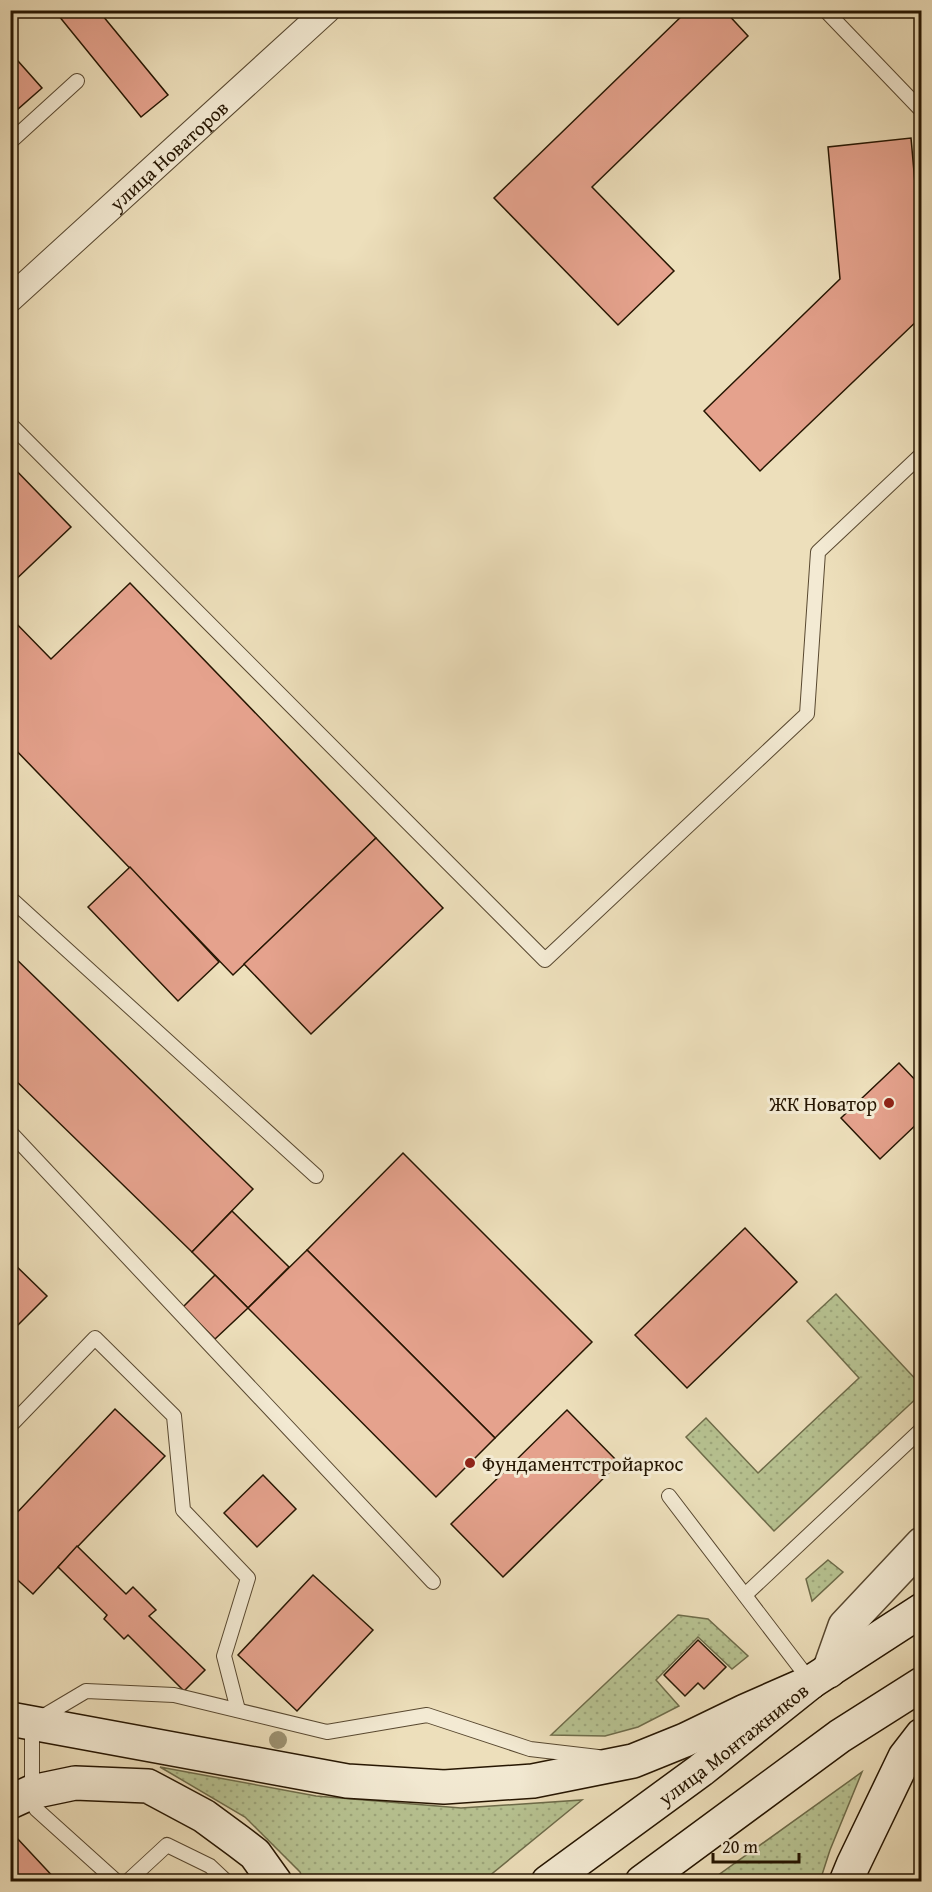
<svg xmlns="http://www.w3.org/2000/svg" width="932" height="1892" font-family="'Gentium Book Plus',serif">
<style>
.grass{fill:url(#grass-dots);stroke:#6e6c4a;stroke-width:1.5}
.building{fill:#e5a28d;stroke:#261602;stroke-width:1.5}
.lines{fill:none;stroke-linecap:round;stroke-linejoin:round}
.service-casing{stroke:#584830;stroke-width:16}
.minor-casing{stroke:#584830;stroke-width:28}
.tertiary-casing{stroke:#584830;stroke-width:36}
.secondary-casing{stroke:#261602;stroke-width:36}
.service{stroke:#f3ead3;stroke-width:14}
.minor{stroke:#f3ead3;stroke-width:26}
.tertiary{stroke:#f3ead3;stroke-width:33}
.secondary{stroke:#f3ead3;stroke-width:33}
.tree{fill:#9c9171}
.poi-dot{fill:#8f2418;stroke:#f3ead3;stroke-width:2}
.labels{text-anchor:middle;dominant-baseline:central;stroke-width:6;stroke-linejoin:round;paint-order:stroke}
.street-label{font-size:20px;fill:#261602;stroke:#f3ead3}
.poi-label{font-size:20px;fill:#261602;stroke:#f3ead3;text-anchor:end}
</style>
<defs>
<pattern id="grass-dots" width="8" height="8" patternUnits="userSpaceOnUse" patternTransform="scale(1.5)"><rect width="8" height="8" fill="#b7c291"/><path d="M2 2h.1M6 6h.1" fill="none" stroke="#9da67b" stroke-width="1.8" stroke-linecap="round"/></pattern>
</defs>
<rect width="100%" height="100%" fill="#eddfbb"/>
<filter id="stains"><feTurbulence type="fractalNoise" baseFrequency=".00333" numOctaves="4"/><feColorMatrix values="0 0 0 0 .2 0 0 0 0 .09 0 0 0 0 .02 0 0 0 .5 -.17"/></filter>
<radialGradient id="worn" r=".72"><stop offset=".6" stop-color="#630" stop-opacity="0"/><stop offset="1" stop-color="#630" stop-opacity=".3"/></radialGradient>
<g class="grass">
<path d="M836,1294L921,1385V1394L774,1531L686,1437L706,1418L758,1473L859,1378L807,1321Z"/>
<path d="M828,1560L843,1572L812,1601L806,1579Z"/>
<path d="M678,1615L708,1619L748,1656L732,1669L698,1637L656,1680L679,1706L638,1727L605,1736L551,1735Z"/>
<path d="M160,1767L316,1796L461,1808L582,1800L483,1881H304L300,1872L245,1817Z"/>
<path d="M862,1772L830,1850L820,1881H710Z"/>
</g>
<g class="building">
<path d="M54,10H98L168,95L141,117Z"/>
<path d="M688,10H724L748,36L592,187L674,271L618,325L494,198Z"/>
<path d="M10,52L42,88L10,116Z"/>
<path d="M911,138L922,262V316L760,471L704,411L840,279L828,147Z"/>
<path d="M10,464L71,527L10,585Z"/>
<path d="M130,583L376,838L233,975L10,744V617L51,659Z"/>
<path d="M376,838L443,908L311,1034L244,964Z"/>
<path d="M130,867L219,962L178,1001L88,907Z"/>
<path d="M10,953L253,1189L192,1252L10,1075Z"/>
<path d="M899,1063L922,1087V1119L880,1159L841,1118Z"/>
<path d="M403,1153L592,1342L495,1438L307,1250Z"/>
<path d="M232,1211L289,1267L248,1308L192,1252Z"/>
<path d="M745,1228L797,1282L687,1388L635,1335Z"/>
<path d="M307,1250L495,1438L436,1497L248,1308Z"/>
<path d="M10,1260L47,1296L10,1333Z"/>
<path d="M215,1275L248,1308L215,1339L183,1307Z"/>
<path d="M115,1409L165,1456L58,1567L33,1594L10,1573V1520Z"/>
<path d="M567,1410L619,1463L503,1577L451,1524Z"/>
<path d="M263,1475L296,1509L257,1547L224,1513Z"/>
<path d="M77,1546L126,1594L133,1587L156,1610L149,1616L205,1670L184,1691L128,1635L124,1639L104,1619L107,1615L58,1567Z"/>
<path d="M313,1575L373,1630L297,1711L238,1655Z"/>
<path d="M698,1640L726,1667L704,1689L698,1683L685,1696L664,1675Z"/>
<path d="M16,1837L58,1882H10V1841Z"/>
</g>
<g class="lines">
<g class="service-casing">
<g id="service">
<path d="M825,10L922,111"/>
<path d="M10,142L77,81"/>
<path d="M10,424L545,960L807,714L818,552L922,454"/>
<path d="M10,898L316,1176"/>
<path d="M10,1132L433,1582"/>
<path d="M10,1426L95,1338L174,1416L183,1510L248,1578L224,1656L238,1710"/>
<path d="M669,1496L811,1682"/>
<path d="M745,1595L922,1429"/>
<path d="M117,1882L36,1809L32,1792V1723L86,1691L174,1695L327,1732L427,1715L530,1749L598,1757"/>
<path d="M127,1882L167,1845L210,1866L227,1882"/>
</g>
</g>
<g class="minor-casing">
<g id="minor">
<path id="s1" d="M10,299L327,10"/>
</g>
</g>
<g class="tertiary-casing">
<path id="tertiary" d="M829,1671L845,1626L922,1544"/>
</g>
<g class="secondary-casing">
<g id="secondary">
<path d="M10,1719L347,1781L444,1787L533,1781L633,1761L685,1740L745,1711L811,1682"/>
<path d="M10,1802L32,1792L75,1783L148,1786L204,1816L238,1841L255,1854L275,1882"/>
<path id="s2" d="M548,1882L701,1770L811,1682L922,1610"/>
<path d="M642,1882L840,1736L922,1684"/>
<path d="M846,1882L853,1865L905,1757L922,1735"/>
</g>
</g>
<use href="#service" class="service"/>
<use href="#minor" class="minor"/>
<use href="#tertiary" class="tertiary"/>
<use href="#secondary" class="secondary"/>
</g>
<circle class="tree" cx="278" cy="1740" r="9"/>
<g class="poi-dot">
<circle cx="889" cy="1103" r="6"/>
<circle cx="470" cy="1463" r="6"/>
</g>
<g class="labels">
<g class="street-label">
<text stroke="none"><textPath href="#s1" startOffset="214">улица Новаторов</textPath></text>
<text stroke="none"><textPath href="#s2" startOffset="231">улица Монтажников</textPath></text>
</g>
<g class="poi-label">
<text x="877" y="1103">ЖК Новатор</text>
<text x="482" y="1463" text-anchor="start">Фундаментстройаркос</text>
</g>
</g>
<rect width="932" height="1892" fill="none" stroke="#eddfbb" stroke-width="36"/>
<rect x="12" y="12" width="908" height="1868" fill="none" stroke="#261602" stroke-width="3"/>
<rect x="18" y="18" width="896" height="1856" fill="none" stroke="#261602" stroke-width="1.5"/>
<path d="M713 1853v9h86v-9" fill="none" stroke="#261602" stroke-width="3"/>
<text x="722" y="1853" font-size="18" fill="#261602" stroke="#f3ead3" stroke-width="4.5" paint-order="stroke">20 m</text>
<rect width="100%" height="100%" filter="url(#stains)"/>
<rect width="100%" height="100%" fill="url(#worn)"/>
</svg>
